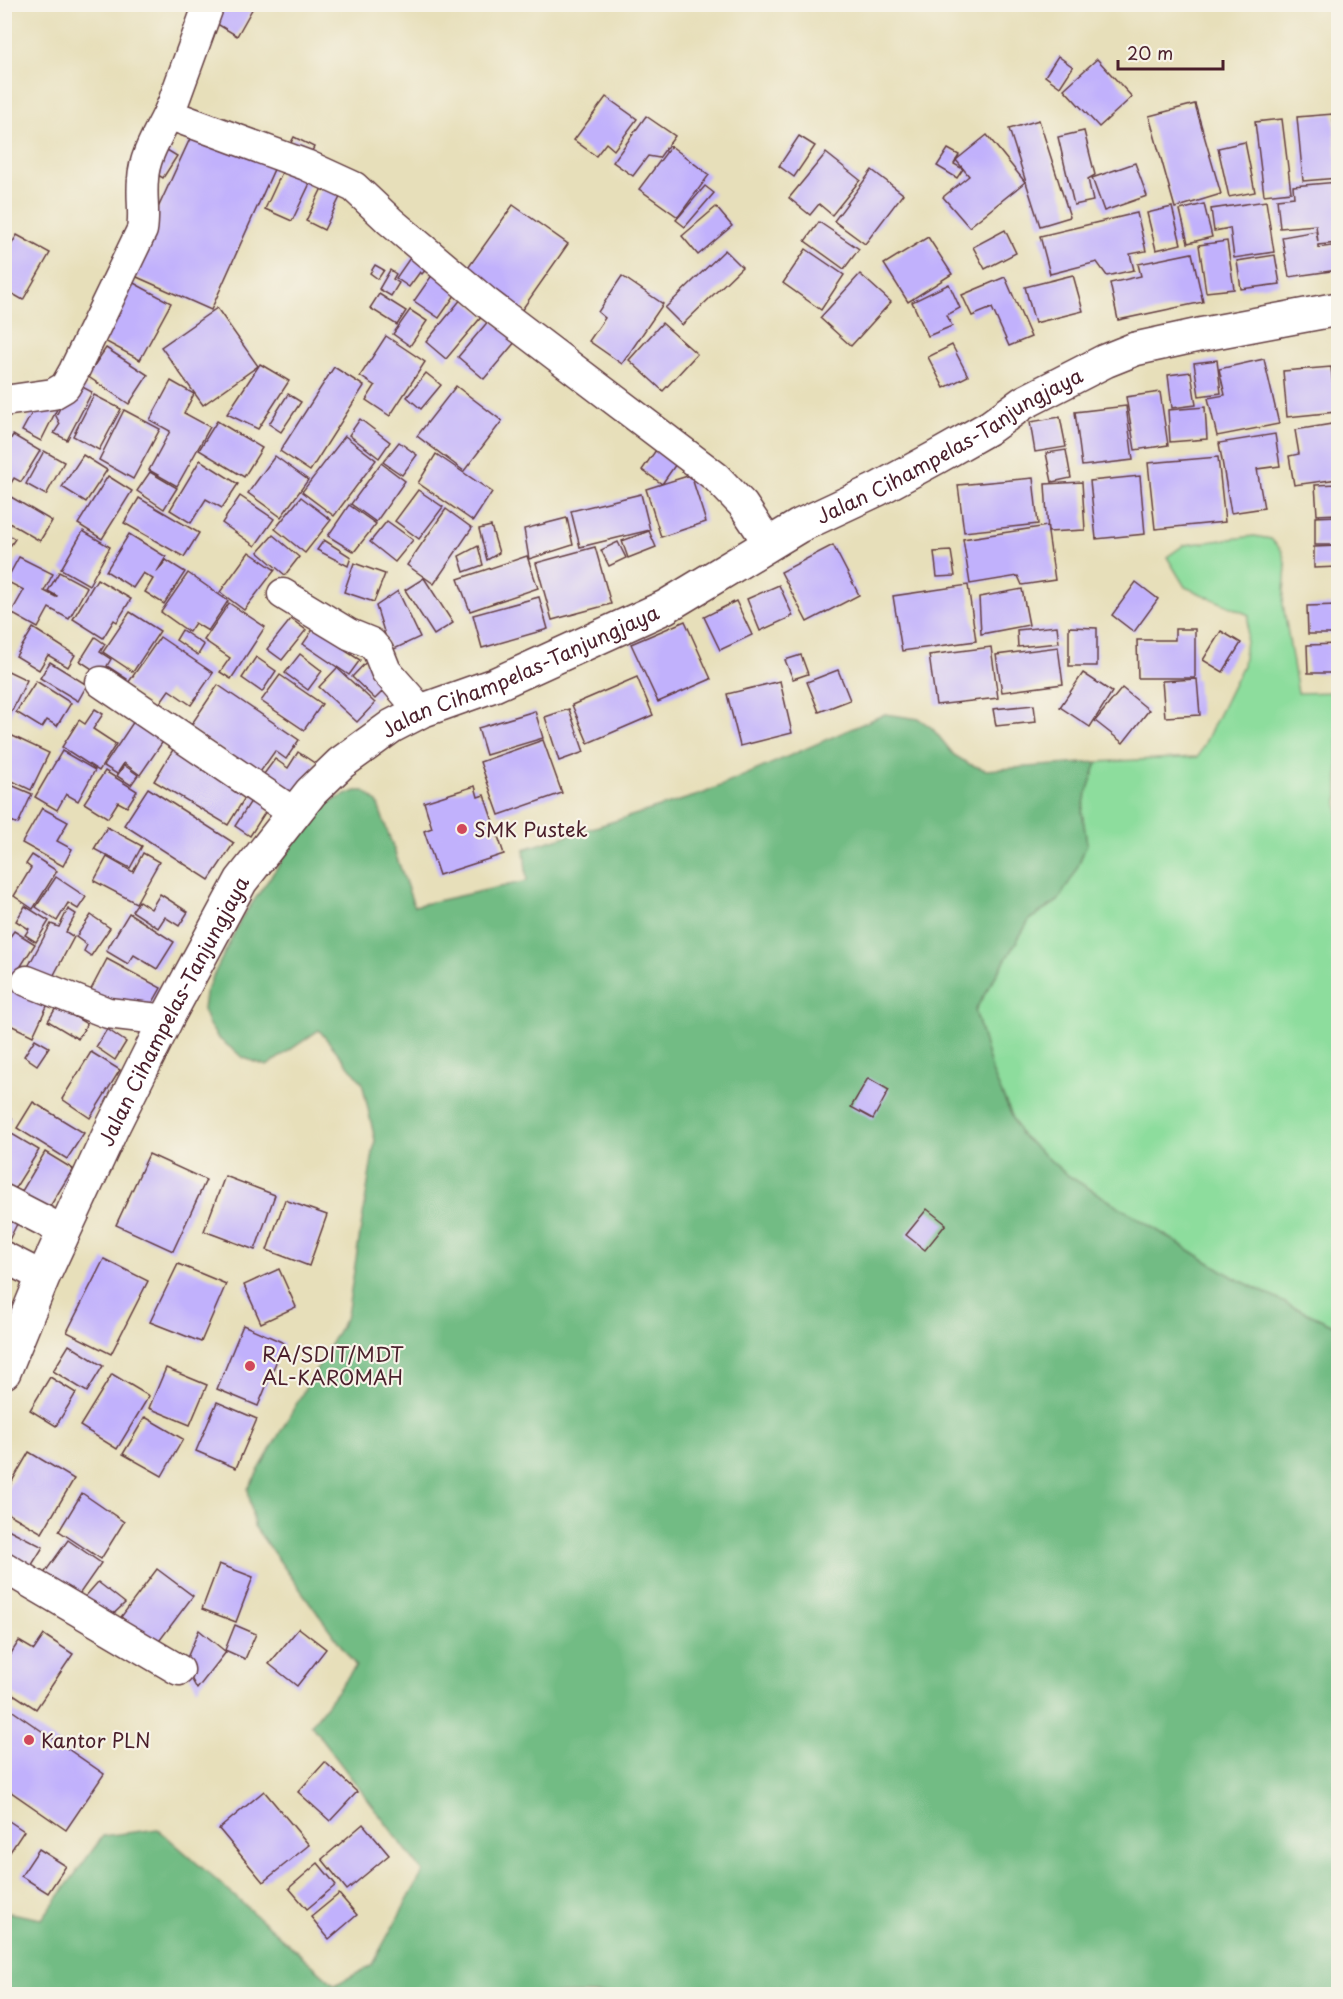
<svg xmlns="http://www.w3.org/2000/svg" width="1343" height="1999" font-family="'Playpen Sans',sans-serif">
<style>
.green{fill:#8ddd9d;stroke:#6c7e64;stroke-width:1.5}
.forest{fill:#72bc84;stroke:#5e6e58;stroke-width:1.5}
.building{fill:#c1b1fc}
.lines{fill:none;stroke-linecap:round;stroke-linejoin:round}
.street-casing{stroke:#623c40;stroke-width:33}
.secondary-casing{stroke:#623c40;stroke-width:36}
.street{stroke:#fff;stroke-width:30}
.secondary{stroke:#fff;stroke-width:33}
.poi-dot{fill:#d1495b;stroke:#f7f3e8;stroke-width:2}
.labels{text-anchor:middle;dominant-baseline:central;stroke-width:4.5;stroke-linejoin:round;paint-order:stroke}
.street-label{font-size:20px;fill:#4a1f2b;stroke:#f7f3e8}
.poi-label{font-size:20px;fill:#4a1f2b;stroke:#f7f3e8;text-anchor:start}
</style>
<rect width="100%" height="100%" fill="#f7f3e8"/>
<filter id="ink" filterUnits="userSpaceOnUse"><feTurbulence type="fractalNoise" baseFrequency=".0167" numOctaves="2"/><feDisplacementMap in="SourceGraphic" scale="12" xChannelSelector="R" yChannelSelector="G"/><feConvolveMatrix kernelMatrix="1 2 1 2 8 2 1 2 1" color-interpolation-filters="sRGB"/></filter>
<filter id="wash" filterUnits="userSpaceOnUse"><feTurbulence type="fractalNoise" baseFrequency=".008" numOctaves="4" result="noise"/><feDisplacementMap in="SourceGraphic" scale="24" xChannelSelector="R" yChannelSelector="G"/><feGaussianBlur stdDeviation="1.35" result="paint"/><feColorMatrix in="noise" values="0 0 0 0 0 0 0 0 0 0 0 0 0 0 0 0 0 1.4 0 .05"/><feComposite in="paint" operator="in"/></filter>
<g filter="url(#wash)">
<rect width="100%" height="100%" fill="#e7dfba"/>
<path class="green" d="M1254,536L1271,539L1282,551L1286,566L1283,604L1298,693L1338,692V1327L1289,1305L1233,1277L1067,1175L1020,1134L993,1074L975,1010L1030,919L1058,901L1087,844L1082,812L1086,795L1097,762L1198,757L1243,665L1249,615L1185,587L1167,557L1184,545Z"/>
<path class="forest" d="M885,714L919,719L932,728L954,755L969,764L986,770L1097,762L1086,795L1082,812L1087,844L1075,873L1058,901L1030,919L975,1010L993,1074L1020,1134L1067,1175L1233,1277L1289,1305L1338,1327V1994H5L4,1912L42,1919L103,1836L158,1829L335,1985L371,1966L423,1872L311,1725L356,1666L254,1526L248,1489L347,1315L375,1140L362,1082L319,1030L267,1066L244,1058L218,1038L209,1025L203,1010L205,993L241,919L321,805L356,791H364L377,802L414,906L527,881L524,849L702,794Z"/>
<g id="blocks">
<g class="building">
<path d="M218,4H255L237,36L209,19Z"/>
<path d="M1058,56L1073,67L1060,87L1045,76Z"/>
<path d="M1097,59L1132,97L1099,127L1064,89Z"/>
<path d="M606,97L637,119L614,150L606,143L596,156L574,140Z"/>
<path d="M1195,104L1221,194L1175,208L1149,116Z"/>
<path d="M1333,114L1338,178L1303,181L1297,117Z"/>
<path d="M646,116L675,136L659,158L648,156L633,176L613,162Z"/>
<path d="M1282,119L1291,192L1264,195L1255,122Z"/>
<path d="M1039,120L1070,217L1040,226L1009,129Z"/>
<path d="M194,130L275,167L211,310L128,273Z"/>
<path d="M1084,131L1095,175L1088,179L1093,201L1074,205L1058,137Z"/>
<path d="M987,135L1025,182L969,227L943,197L969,176L956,160Z"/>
<path d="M799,136L815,146L794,177L779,166Z"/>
<path d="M294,137L314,147L306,163L286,152Z"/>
<path d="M1245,142L1255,192L1229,197L1218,148Z"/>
<path d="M671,146L709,175L678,217L639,189Z"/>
<path d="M162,147L177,156L163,178L148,169Z"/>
<path d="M948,149L959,155L954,164L963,169L957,178L937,166Z"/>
<path d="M826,153L860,180L832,215L819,204L810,215L789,198Z"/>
<path d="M1135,163L1147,196L1104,211L1092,178Z"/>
<path d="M285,166L312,179L292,221L265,209Z"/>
<path d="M872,170L903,194L865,244L834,221Z"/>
<path d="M1338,182V243L1318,245V248L1338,245V270L1289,277L1282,237L1316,231L1318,242L1316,225L1280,228L1277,199L1294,197L1293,186Z"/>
<path d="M323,186L341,195L324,230L306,221Z"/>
<path d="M705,186L714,193L685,227L676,220Z"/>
<path d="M1266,201L1274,252L1234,258L1230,228L1214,231L1211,209Z"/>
<path d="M1204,204L1212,237L1188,243L1180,210Z"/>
<path d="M513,205L568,244L519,314L463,275Z"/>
<path d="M716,207L732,226L698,255L682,236Z"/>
<path d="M1172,207L1181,244L1156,250L1147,213Z"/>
<path d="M1137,213L1146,251L1130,254L1134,270L1107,276L1097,262L1050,274L1040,236Z"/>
<path d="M819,222L859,249L844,269L805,241Z"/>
<path d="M1005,230L1016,253L985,269L973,247Z"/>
<path d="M17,235L50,253L23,300L4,289V257Z"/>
<path d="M928,237L952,274L908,302L884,264Z"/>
<path d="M1227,241L1234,289L1206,292L1199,245Z"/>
<path d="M806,249L844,275L821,310L783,283Z"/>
<path d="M725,250L742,267L682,325L665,308Z"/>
<path d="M1192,253L1203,302L1118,320L1110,283L1141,276L1138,264Z"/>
<path d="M412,255L428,267L422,274L420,272L409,287L396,278Z"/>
<path d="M1275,255L1280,284L1241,289L1237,261Z"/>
<path d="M375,265L384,270L378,279L370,273Z"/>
<path d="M390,270L396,274L393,279L399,283L391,296L379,289Z"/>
<path d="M435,271L460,288L439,318L414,301Z"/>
<path d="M860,274L891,302L851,346L820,318Z"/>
<path d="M1073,275L1083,311L1035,323L1025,287Z"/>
<path d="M622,276L663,304L622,364L589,341L605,318L598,312Z"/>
<path d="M1005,277L1031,337L1009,346L992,308L972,316L962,295Z"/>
<path d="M130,281L171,303L140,360L99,338Z"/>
<path d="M949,284L960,308L947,315L952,326L928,336L912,302Z"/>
<path d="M379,294L406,311L397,325L370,308Z"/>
<path d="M462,298L483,315L446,359L426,342Z"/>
<path d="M217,308L258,366L203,405L161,347Z"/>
<path d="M410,310L427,321L410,346L393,334Z"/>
<path d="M490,319L516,341L484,379L458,357Z"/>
<path d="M662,323L697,354L663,391L629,360Z"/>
<path d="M386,336L425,362L390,416L366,400L375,386L360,376Z"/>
<path d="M952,345L968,376L944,388L928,357Z"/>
<path d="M106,348L148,375L129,404L87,376Z"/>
<path d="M1264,359L1279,424L1217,436L1208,398L1225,395L1219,369Z"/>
<path d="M1217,360L1221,393L1199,396L1194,363Z"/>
<path d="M260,364L289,381L258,429L227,414Z"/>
<path d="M334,367L364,386L310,471L280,451Z"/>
<path d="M1331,367L1336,412L1287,417L1283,371Z"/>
<path d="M1191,372L1196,405L1172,408L1168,375Z"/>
<path d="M426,373L441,385L421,409L407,397Z"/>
<path d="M171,381L194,394L184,413L210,427L177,486L149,470L170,431L150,420Z"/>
<path d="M73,382L92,392L67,440L54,433L60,424L56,416Z"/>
<path d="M456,386L502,421L464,471L417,436Z"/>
<path d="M1160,392L1168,445L1135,450L1126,397Z"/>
<path d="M288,394L301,402L281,432L269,424Z"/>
<path d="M94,395L121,409L99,450L73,436Z"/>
<path d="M39,400L57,409L41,441L22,431Z"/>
<path d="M1126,406L1133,460L1082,466L1075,412Z"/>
<path d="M1205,407L1207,439L1170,442L1168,410Z"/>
<path d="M124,410L160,429L133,479L99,460Z"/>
<path d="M1060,417L1066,447L1035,452L1030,422Z"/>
<path d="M360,419L390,442L379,458L349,435Z"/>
<path d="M217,421L262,448L244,477L199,450Z"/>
<path d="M1338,423V479L1294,485L1289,456L1299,454L1295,430Z"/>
<path d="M1275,434L1280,466L1257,469L1264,508L1231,513L1219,443Z"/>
<path d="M13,435L40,451L21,482L14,478L4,495V450Z"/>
<path d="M345,436L376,460L334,516L302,492Z"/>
<path d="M399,442L417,455L402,475L383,462Z"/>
<path d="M656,450L676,464L662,484L691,475L706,522L661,537L646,489L662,484L642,470Z"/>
<path d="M1066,450L1071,478L1052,482L1046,453Z"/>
<path d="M44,451L64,462L46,495L26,484Z"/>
<path d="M436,454L492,492L473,521L418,483Z"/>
<path d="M83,455L107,470L86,502L62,487Z"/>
<path d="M275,456L308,480L281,517L248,493Z"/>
<path d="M1218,457L1225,522L1155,529L1148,463Z"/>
<path d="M200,460L238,484L222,508L206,499L191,523L170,510Z"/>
<path d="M381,463L405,481L376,522L351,504Z"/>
<path d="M150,472L177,488L164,509L137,491Z"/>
<path d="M108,476L132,491L102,539L78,524Z"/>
<path d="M1140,476L1145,534L1096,539L1090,481Z"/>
<path d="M1033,478L1038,524L964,532L958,485Z"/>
<path d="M1082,482L1085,530L1048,532L1045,484Z"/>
<path d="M1338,484V514L1317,515L1315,485Z"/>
<path d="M418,490L443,507L419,539L395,521Z"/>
<path d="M641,494L650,530L580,547L571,511Z"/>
<path d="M240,496L274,519L255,546L222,523Z"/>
<path d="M11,497L52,521L40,541L4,520V509Z"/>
<path d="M301,497L331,520L305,553L275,529Z"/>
<path d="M139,498L199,533L184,557L124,523Z"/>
<path d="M349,505L376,524L354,552L328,536Z"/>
<path d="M446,509L472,528L434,584L407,565Z"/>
<path d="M1338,516V545H1315V517Z"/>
<path d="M567,518L573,545L529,559L524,529Z"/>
<path d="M387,521L413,540L395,562L370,542Z"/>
<path d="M491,526L499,553L487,560L479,529Z"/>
<path d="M1047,526L1055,580L1022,585L1018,576L970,584L963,539Z"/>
<path d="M83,531L110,547L89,585L61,569Z"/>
<path d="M649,531L656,547L628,558L622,541Z"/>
<path d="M4,532L15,539L4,555Z"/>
<path d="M129,534L166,557L157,572L166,560L185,572L164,604L145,592L153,579L143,573L133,588L106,571Z"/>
<path d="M273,535L299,557L285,575L258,552Z"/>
<path d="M324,540L351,557L348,566L317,550Z"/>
<path d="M618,542L626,558L609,566L601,550Z"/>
<path d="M833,545L859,595L807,622L781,572Z"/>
<path d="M478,546L483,565L464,572L459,556Z"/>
<path d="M1338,546V567L1314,568V547Z"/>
<path d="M595,547L611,604L552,620L536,563Z"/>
<path d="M951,551L955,576L937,577L934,552Z"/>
<path d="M249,552L275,570L244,610L220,592Z"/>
<path d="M527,556L538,588L470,611L458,579Z"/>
<path d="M19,557L53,574L44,591L56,597L57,596L48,591L59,572L87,587L69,619L49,608L38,628L11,613L24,590L6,581Z"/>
<path d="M354,563L385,574L374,602L344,592Z"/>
<path d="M188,573L228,601L208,631L195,623L189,632L161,612Z"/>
<path d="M424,578L453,623L434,635L405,590Z"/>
<path d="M97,579L131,599L117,622L114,620L103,638L73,619Z"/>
<path d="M1136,582L1158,599L1134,632L1112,615Z"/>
<path d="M779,585L793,616L760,631L747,599Z"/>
<path d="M968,585L976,641L902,651L893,596Z"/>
<path d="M1022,589L1029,625L981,634L979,597Z"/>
<path d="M398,591L420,637L390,651L376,606Z"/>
<path d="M539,597L548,629L482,648L473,615Z"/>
<path d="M736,601L752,635L720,650L704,617Z"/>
<path d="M229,603L265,627L231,679L220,672L230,658L204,640Z"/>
<path d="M1338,605V634H1308L1307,606Z"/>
<path d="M130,612L160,631L133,672L103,652Z"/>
<path d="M291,619L306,630L282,660L267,649Z"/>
<path d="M320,619L352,640L344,650L360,660L349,675L303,644Z"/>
<path d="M685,621L711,679L658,702L631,644Z"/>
<path d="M1057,626L1059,643L1018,647L1017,630Z"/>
<path d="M1069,627L1097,628V666H1069Z"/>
<path d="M33,628L75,655L68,667L48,655L39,670L16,656Z"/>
<path d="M1175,629H1195V678H1138L1137,640H1175Z"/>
<path d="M182,630L204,645L198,655L176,640Z"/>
<path d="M1221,631L1241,643L1223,672L1203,660Z"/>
<path d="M95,637L105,644L100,652L111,659L107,666L127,679L121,688L80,661Z"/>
<path d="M160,637L213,673L191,705L169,690L157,707L126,686Z"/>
<path d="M1338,644V673H1308L1307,645Z"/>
<path d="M991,647L998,698L936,705L929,655Z"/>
<path d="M1058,647L1063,684L1002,692L996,655Z"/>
<path d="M300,654L322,671L308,690L285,673Z"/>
<path d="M801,655L808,674L793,679L785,660Z"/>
<path d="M256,657L276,671L262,692L242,678Z"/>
<path d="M368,660L391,683L375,699L352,677Z"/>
<path d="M50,662L87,685L78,701L40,678Z"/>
<path d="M337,668L375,703L357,722L319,687Z"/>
<path d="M4,669L27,680L9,717L4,715Z"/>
<path d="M838,670L850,700L819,712L807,682Z"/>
<path d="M1083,673L1112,692L1090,727L1060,707Z"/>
<path d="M280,675L322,704L304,730L261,701Z"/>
<path d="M637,677L653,715L588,743L572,705Z"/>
<path d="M1197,679L1200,715L1165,717L1162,681Z"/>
<path d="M36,681L71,703L57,726L47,720L42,728L16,712Z"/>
<path d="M780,681L792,733L740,746L727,694Z"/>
<path d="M218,685L299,740L286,759L275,751L258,775L189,728Z"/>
<path d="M1122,688L1149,710L1123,743L1095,721Z"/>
<path d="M1034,705L1036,722L996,726L993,709Z"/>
<path d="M95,709L103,714L93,729L116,744L99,771L62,747L79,720L85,724Z"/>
<path d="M569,709L584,752L559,761L545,717Z"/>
<path d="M535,711L543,738L486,755L478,728Z"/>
<path d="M134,721L164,740L140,775L124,763L117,774L104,766Z"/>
<path d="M4,732L49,753L31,790L4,777Z"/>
<path d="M543,740L562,793L499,815L480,762Z"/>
<path d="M177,743L251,788L228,825L154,781Z"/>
<path d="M62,751L95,770L78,801L66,794L57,810L35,797Z"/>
<path d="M298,752L316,764L292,799L261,778L275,759L288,768Z"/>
<path d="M124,765L138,775L131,785L117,776Z"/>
<path d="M105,771L137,791L127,807L118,802L108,818L84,803Z"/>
<path d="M4,782L32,794L18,824L4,818Z"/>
<path d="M475,786L478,797L484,795L504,854L439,875L424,831L432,828L424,802Z"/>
<path d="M148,788L234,843L209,880L124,825Z"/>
<path d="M258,790L273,800L250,836L235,826Z"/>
<path d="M42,808L68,822L57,841L72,849L63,866L22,843Z"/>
<path d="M107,827L142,846L130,868L94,849Z"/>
<path d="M143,853L159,862L136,903L94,881L107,857L133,872Z"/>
<path d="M32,855L57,871L33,909L14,896L31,868L26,864Z"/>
<path d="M56,877L86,897L78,909L68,903L57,921L36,907Z"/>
<path d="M160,894L188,912L179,926L165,917L158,928L132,911L139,901L151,909Z"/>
<path d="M25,906L49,921L36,942L25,935L29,929L16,921Z"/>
<path d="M68,909L76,914L66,932L74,937L48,986L23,976L51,924L59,927Z"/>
<path d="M129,913L174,942L157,969L134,955L128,964L106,951Z"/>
<path d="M91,915L110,928L91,956L84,951L87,945L76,937Z"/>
<path d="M14,931L35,944L14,977L4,971V945Z"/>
<path d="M107,959L161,988L148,1011L87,997Z"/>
<path d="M8,986L48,1004L33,1036L4,1022V995Z"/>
<path d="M57,1006L87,1024L78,1039L48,1021Z"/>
<path d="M107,1029L126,1042L115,1060L96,1047Z"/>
<path d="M35,1039L49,1047L37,1065L24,1056Z"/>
<path d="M91,1052L120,1070L90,1118L62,1099Z"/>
<path d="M868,1078L889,1090L873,1119L851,1107Z"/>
<path d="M33,1102L84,1133L67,1159L17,1128Z"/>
<path d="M4,1113L12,1118L5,1130L39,1150L14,1190L4,1184Z"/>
<path d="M45,1152L73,1169L46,1213L19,1196Z"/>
<path d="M149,1154L206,1180L173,1251L116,1225Z"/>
<path d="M225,1176L275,1195L255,1250L204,1231Z"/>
<path d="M285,1200L327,1215L309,1266L267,1250Z"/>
<path d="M927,1209L946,1224L925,1250L906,1235Z"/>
<path d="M4,1216L18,1222L4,1250Z"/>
<path d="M104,1259L148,1281L111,1354L67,1332Z"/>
<path d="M178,1264L226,1284L201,1342L150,1322Z"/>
<path d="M279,1269L296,1307L261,1323L244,1285Z"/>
<path d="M243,1325L284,1343L258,1406L217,1389Z"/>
<path d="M69,1345L103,1366L87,1392L53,1371Z"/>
<path d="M166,1368L207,1385L190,1425L149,1408Z"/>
<path d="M112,1374L149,1396L117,1449L80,1426Z"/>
<path d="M50,1377L76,1393L56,1426L30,1410Z"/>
<path d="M217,1402L257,1419L236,1468L196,1451Z"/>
<path d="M145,1417L183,1439L162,1476L123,1454Z"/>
<path d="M29,1452L74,1479L42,1533L4,1511V1495Z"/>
<path d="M82,1493L124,1522L101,1559L59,1531Z"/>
<path d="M4,1527L43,1547L25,1576L4,1564Z"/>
<path d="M68,1540L101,1563L71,1606L38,1582Z"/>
<path d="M219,1564L253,1577L236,1622L202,1609Z"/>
<path d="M157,1569L193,1596L157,1644L121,1617Z"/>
<path d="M98,1582L125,1603L108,1619L77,1606Z"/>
<path d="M235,1625L256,1634L245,1659L225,1650Z"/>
<path d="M299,1628L326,1649L297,1686L269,1664Z"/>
<path d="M199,1630L226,1652L197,1689L184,1665Z"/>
<path d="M44,1635L73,1654L36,1709L4,1688V1664L19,1641L34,1650Z"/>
<path d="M4,1705L104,1774L66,1830L4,1787Z"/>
<path d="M325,1762L357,1792L330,1821L298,1792Z"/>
<path d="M264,1791L309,1845L263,1882L219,1829Z"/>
<path d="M9,1821L24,1831L4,1861V1828Z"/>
<path d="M363,1824L389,1855L347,1890L322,1859Z"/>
<path d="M39,1849L66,1866L48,1893L21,1876Z"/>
<path d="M318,1863L336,1885L307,1909L289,1888Z"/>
<path d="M339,1894L357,1915L329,1939L311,1917Z"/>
</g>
</g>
</g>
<g filter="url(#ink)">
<use href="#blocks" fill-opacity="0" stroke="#623c40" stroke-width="1.5"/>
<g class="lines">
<g class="street-casing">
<g id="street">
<path d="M209,4L173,103L170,110L176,117L306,165L354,187L390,221L487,303L716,477L743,505L769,544"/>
<path d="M4,401L53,394L65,387L74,371L142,230C145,213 141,197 143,179C144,155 160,132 170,110"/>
<path d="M283,594L349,634L371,643L378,651L386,671L421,711"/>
<path d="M101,682L294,813"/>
<path d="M27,981L108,1013L166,1020"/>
<path d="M4,1200L64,1231"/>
<path d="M4,1257L43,1277"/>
<path d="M4,1567L179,1670"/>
</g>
</g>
<g class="secondary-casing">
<g id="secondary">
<path id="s1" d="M4,1372L43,1277L112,1128L166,1020L241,881L311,792L341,763L392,726L421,711L494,685L665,607L799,526L878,489L937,457L990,427L1023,403L1105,361L1135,349L1199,335L1338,309"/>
</g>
</g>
<use href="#street" class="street"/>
<use href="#secondary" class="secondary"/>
</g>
</g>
<g class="poi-dot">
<circle cx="462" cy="829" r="6"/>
<circle cx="250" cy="1366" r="6"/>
<circle cx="29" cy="1740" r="6"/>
</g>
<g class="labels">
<g class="street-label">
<text stroke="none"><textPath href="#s1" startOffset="1389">Jalan Cihampelas-Tanjungjaya</textPath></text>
<text stroke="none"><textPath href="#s1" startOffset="903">Jalan Cihampelas-Tanjungjaya</textPath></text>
<text stroke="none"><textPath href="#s1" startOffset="399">Jalan Cihampelas-Tanjungjaya</textPath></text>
</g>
<g class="poi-label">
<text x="474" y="829">SMK Pustek</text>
<text x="262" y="1354">RA/SDIT/MDT<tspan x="262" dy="23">AL-KAROMAH</tspan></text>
<text x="41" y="1740">Kantor PLN</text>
</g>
</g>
<rect width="1343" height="1999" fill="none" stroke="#f7f3e8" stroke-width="24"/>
<path d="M1118 60v9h105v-9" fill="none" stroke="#4a1f2b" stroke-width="3"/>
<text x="1127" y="60" font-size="18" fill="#4a1f2b" stroke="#f7f3e8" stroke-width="4.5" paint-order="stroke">20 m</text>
</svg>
